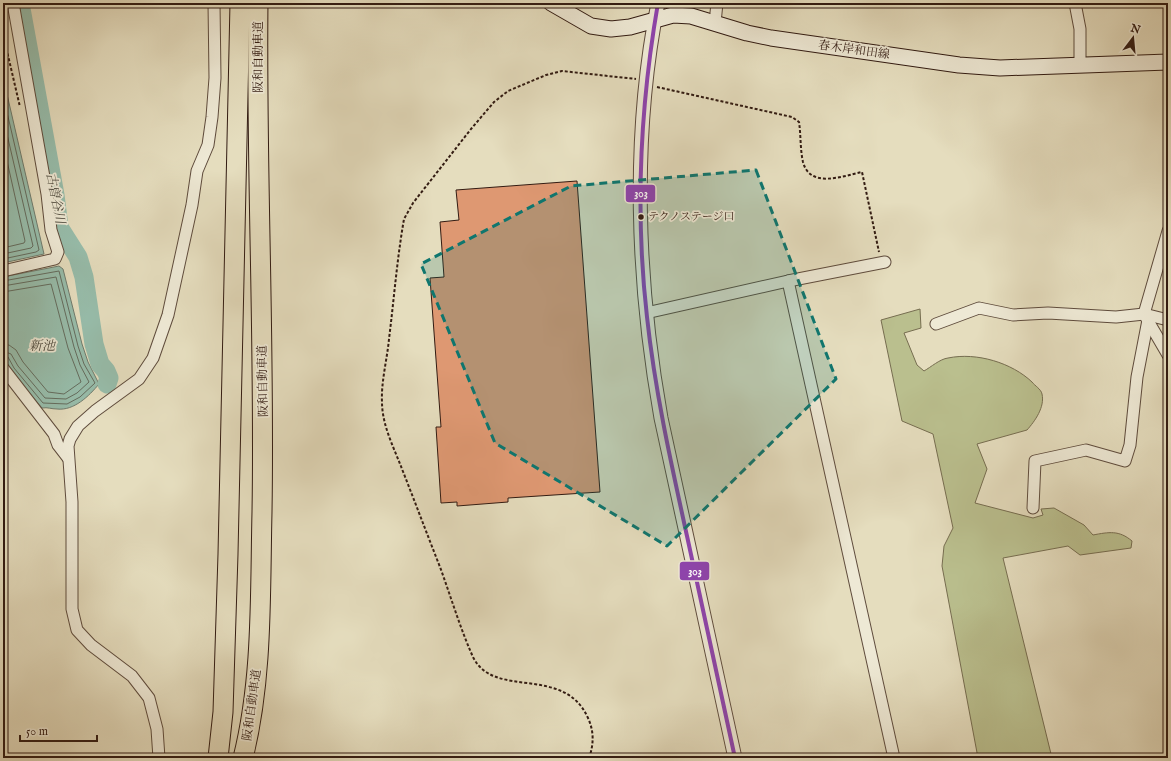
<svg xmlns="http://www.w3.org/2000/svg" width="1171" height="761" font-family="'IM FELL English','Noto Serif JP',serif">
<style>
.green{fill:#babf8e;stroke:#766d50}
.water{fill:#97bdab;stroke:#6f7c6e}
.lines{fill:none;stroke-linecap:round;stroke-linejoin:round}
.shore{stroke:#646c5e;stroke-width:1}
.river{stroke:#97bdab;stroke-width:19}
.building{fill:#de9872;stroke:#321b12}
.minor-casing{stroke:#5f4c3d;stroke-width:13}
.tertiary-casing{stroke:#5f4c3d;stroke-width:15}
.secondary-casing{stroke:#321b12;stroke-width:17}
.motorway-casing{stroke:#321b12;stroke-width:21}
.path{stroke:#321b12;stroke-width:2;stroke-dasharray:3 2;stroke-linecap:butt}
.minor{stroke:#eee9d5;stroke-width:11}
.tertiary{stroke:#eee9d5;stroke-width:13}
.secondary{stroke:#eee9d5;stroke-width:15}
.motorway{stroke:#e5ddbe;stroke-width:19}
.bus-1-casing{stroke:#eee9d5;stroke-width:7}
.bus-1{stroke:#8e44ad;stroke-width:4}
.marked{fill:#0f766e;fill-opacity:0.2;stroke:#0f766e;stroke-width:3;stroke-dasharray:8 5;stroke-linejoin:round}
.bus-dot{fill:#321b12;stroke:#eee9d5;stroke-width:1.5}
.labels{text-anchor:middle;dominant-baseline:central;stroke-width:3.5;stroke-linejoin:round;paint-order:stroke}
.bus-label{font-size:11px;fill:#321b12;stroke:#eee9d5;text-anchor:start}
.street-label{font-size:12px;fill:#321b12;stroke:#eee9d5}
.water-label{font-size:13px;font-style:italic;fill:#504c40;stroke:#eee9d5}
.line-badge{stroke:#eee9d5;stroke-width:1.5}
.badge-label{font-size:11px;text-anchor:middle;font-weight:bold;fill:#fff}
</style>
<rect width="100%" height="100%" fill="#e5ddbe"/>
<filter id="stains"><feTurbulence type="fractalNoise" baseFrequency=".005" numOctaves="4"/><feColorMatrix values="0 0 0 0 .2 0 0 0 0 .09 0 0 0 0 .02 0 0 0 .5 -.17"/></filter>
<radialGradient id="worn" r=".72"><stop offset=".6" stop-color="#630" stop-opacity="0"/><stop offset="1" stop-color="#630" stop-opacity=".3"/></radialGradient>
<path class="green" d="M920,309L921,328L904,333L917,365L924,371C931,367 940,359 948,358C977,352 1012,363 1032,382C1035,386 1041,389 1042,394C1045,407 1035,421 1027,430L977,444L987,469L975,503L1033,518L1043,515L1041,509L1054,508L1084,525L1093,535C1109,532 1119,530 1132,541L1131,548L1080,555L1068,546L1003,558L1052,758H978L942,566L944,546L953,528L933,434L902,421L881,320Z"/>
<g class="water">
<path d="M3,77L44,254L3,263Z"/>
<path d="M59,266L63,269L82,344L88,362L99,384C89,396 74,411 57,409C51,409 48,407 42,408L11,371L4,359L3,277Z"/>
</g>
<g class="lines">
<g class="shore">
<path d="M3,95L39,250L36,252L3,259"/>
<path d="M3,117L33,246L31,248L3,254"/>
<path d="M3,143L25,241L24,243L3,248"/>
<path d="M3,281L59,271L78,346L84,364L95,383L80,397L67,404L43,403L14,368L8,357L3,356"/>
<path d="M3,286L56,277L74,347L80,365L89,382L77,393L66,399L45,398L18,366L11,354L3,351"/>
<path d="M3,292L51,284L68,348L81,382L64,394L48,392L23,362L16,350L9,345H3"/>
</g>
<path class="river" d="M20,3L55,195L59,227L78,257L84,277L94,344L100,364L106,371L109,378L107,384"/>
</g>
<path class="building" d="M577,181L600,492L508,498V502L457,506V502L441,503L436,427H441L430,278L444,277L440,222L459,220L456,190Z"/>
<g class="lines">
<g class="minor-casing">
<g id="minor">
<path d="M1075,3L1080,29V66"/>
<path d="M715,23L717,3"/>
<path d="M1168,231L1144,314L1168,355"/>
<path d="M3,271L55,259L58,252L51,230L47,194L13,3"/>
<path d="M788,281L894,758"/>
<path d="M646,313L788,281L885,262"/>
<path d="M936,324L979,308L1013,315L1048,313L1116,317L1144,314L1168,320"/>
<path d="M3,368L54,434L58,445L68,458"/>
<path d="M1033,508L1035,461L1086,450L1125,461L1130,445L1137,377L1148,320"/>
<path d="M159,758L157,729L149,698L132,676L91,645L77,630L72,609V502L68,446L70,439L78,426L95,411L139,379L153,358L168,315L192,205L197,171L208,145L212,117L215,78L214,3"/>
</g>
</g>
<g class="tertiary-casing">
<path id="tertiary" d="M658,3C631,138 637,283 661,418L735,758"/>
</g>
<g class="secondary-casing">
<path id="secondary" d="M551,3L591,26L611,29L630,27L673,15L691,16L747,33L771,38L959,65L1000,68L1168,62"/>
</g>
<g class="motorway-casing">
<g id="motorway">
<path d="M218,758L223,712L228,554L240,3"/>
<path d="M243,758C263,678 260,594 262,512C265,342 256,173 258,3"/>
</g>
</g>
<g class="path">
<path d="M3,34L20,107"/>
<path d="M657,87L792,117L799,122C801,135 800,149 803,162C810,189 843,176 862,172L879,252"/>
<path d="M589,758C594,744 594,731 588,718C564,664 494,700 473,657C460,628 451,597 440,567C427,534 415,502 402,469C394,448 382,425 382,402C381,382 387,360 389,339C394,299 397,259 404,219L413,203L471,129L494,102L508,91L546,75L562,71L636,79"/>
</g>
<use href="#minor" class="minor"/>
<use href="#tertiary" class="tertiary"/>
<use href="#secondary" class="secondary"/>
<use href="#motorway" class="motorway"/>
<g class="bus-1-casing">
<path id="bus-1" d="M658,3C640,107 635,212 647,317C655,391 671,463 687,536C703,610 719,684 735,758"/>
</g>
<use href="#bus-1" class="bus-1"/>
</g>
<path class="marked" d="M756,170L836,379L667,546L495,443L421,264L571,186Z"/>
<circle class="bus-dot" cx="641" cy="217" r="3.5"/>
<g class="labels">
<g class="bus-label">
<text x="648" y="217">テクノステージ口</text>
</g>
<g class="street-label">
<text transform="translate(854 50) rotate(8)">春木岸和田線</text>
<text transform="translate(258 57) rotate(-90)">阪和自動車道</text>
<text transform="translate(263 381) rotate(-91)">阪和自動車道</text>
<text transform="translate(252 705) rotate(-82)">阪和自動車道</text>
</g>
<g class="water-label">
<text transform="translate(55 198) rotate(79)">古曽谷川</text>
<text x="42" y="346">新池</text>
</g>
</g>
<g class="line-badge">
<rect x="625" y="184" width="31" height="19" rx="4" fill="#8e44ad"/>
<rect x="679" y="561" width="31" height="20" rx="4" fill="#8e44ad"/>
</g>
<g class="badge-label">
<text x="641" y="197">303</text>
<text x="695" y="575">303</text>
</g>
<rect width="1171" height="761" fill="none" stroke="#e5ddbe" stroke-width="16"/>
<rect x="4" y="4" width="1163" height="753" fill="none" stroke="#321b12" stroke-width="2"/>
<rect x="8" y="8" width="1155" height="745" fill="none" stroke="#321b12"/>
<g transform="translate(1133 38) rotate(16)" stroke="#eee9d5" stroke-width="3" paint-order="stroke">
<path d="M0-3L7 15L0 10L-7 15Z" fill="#321b12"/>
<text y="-6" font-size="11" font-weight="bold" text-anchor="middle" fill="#321b12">N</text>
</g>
<path d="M20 735v6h77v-6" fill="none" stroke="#321b12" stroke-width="2"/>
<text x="26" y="735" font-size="12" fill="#321b12" stroke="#eee9d5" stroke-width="3" paint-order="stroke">50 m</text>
<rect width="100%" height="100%" filter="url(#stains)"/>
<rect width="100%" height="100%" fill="url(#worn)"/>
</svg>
